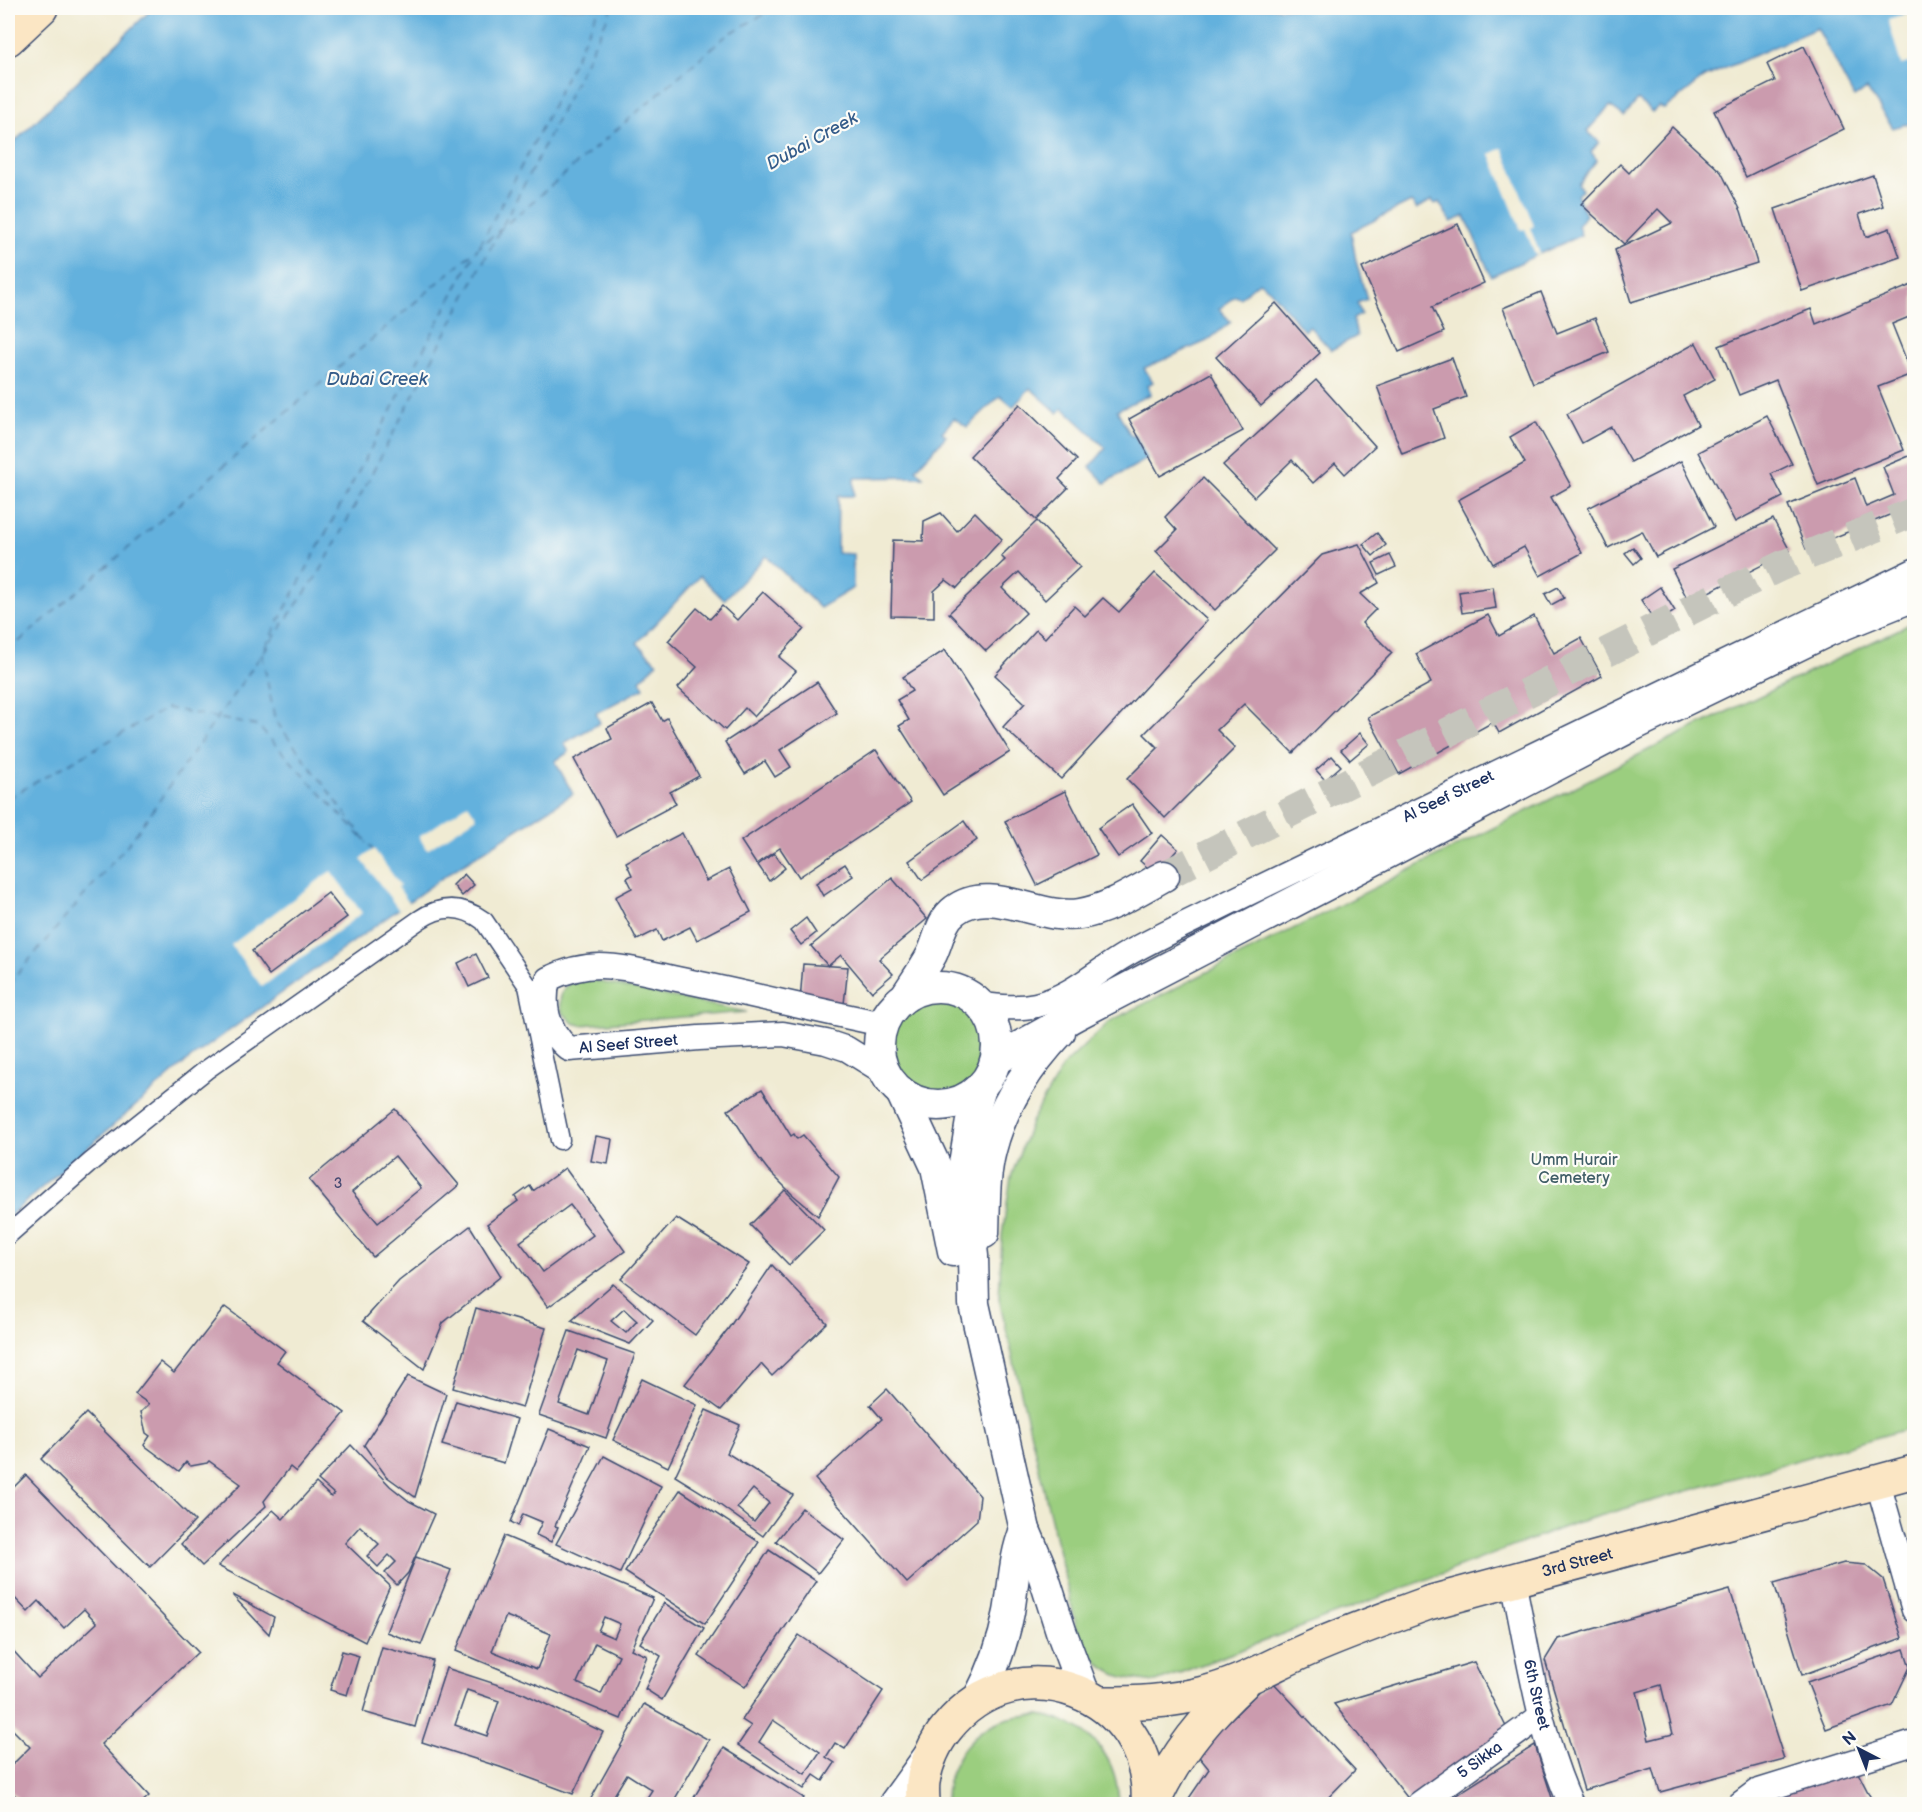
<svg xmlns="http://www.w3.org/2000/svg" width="1922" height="1812" font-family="'Balsamiq Sans',sans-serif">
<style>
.green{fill:#9bce7f;stroke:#5b7e6e;stroke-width:1.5}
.water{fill:#63b1dd;stroke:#3f709e;stroke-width:1.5}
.pier{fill:#f0ebd3}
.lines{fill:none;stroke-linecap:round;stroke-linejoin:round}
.ferry{stroke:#345c8a;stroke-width:1.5;stroke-dasharray:8 6;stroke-linecap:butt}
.building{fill:#cb9bae;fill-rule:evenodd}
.tertiary-tunnel{stroke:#c5c5bc;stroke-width:30;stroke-dasharray:30 15;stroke-linecap:butt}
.pedestrian-casing{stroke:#3b4b70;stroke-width:21}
.minor-casing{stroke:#3b4b70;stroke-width:27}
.tertiary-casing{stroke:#3b4b70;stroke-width:33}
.secondary-casing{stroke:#3b4b70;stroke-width:36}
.pedestrian{stroke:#fff;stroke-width:18}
.minor{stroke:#fff;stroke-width:24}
.tertiary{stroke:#fff;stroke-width:30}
.secondary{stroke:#fbe6c4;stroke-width:33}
.labels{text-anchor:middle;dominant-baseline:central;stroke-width:4.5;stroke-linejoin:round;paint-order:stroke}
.number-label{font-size:14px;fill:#474a72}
.street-label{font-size:16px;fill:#1b2f5e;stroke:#fdfcf7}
.park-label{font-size:16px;fill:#415f68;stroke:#fdfcf7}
.water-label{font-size:18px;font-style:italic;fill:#345c8a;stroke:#fdfcf7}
</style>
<rect width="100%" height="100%" fill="#fdfcf7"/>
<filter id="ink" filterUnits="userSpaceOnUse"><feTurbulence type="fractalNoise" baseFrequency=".0167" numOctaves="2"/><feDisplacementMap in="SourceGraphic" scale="12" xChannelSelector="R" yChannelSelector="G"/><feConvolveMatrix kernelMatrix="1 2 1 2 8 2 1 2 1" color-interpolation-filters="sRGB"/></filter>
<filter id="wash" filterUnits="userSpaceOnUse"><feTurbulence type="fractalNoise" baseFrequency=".008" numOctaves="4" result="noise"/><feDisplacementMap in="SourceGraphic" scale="24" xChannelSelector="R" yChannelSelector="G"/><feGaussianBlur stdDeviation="1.35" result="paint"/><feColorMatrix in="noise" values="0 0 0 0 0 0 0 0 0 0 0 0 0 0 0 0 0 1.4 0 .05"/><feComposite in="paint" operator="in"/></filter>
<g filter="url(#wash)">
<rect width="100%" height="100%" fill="#f0ebd3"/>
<g class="green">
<path d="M1914,622V1427L1578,1522L1156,1682C1114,1677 1107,1676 1080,1642L999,1299L1002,1235L1011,1177L1031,1122L1063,1066L1110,1021L1670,739Z"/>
<path d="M586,979L746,1012L581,1025L573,1023L562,1012C556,993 566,980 586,979Z"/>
<circle cx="938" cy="1046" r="51"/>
<path d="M1040,1715C1089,1724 1117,1754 1119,1804H946C945,1768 967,1732 1003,1720C1015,1716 1027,1715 1040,1715Z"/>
</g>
<path class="water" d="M153,8H1914V122L1893,128L1867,89L1854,97L1817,28L1705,77L1664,109L1659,106L1652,112L1638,100L1624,116L1610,106L1587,131L1599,142L1591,152L1597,160L1578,184L1582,190L1577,195L1586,215L1578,226L1581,235L1491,276L1465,216L1451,222L1439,202L1435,204L1432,200L1417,209L1411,202L1351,232L1356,261L1367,299L1357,303L1361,314L1353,319L1357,336L1331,350L1309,326L1304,331L1270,290L1259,282L1240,298L1235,296L1219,309L1231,322L1207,341L1144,368L1153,382L1148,385L1151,394L1117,410L1131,436L1135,435L1147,459L1105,483L1090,467L1106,448L1063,408L1058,413L1030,388L1013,407L1000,396L967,427L954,418L942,432L946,436L916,469L923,477L854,478V496H838L837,553L853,554V588L820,608L766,556L724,600L700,576L637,643L657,663L640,680L644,688L596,713L600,723L564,743L569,752L555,761L573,794L449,873L187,1061L8,1217V148Z"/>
<g class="pier">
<path d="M1914,12V62L1901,65L1888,19Z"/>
<path d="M1503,148L1534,226L1530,228L1540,254L1536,256L1525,229L1521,230L1490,154Z"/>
<path d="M468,804L477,817L427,850L419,837Z"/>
<path d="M374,849L400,885L398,887L409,903L399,910L361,859Z"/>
<path d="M331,871L362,913L262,987L231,945Z"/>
</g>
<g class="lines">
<g class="ferry">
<path d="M480,245L544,123L599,8"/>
<path d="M265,647L477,249"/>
<path d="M8,651L727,35L775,8"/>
<path d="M262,654L275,720L373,850"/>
<path d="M8,798L167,708L258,726L367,843"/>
<path d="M8,985L133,838L321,570L537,160L612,8"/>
</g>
</g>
<g id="blocks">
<g class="building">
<path d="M1804,46L1844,129L1746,177L1714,111L1775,81L1767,64Z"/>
<path d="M1672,127L1721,172L1741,211L1757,263L1631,302L1615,250L1672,223L1658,209L1624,244L1581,204L1620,164L1629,173Z"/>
<path d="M1873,175L1883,206L1859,214L1866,237L1890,228L1900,257L1802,291L1775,209Z"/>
<path d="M1458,224L1484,283L1432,307L1444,332L1399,352L1362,268Z"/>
<path d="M1914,284V315L1892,324L1912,374L1878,387L1904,450L1818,485L1776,380L1739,395L1719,346L1811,309L1816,324Z"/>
<path d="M1541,292L1557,333L1595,318L1609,352L1533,383L1503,308Z"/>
<path d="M1276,303L1320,353L1261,406L1216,357Z"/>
<path d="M1696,343L1715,379L1683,396L1698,425L1631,462L1611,427L1582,443L1567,414Z"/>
<path d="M1452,358L1466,397L1434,409L1444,438L1402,454L1377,386Z"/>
<path d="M1211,373L1243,431L1160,476L1129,419Z"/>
<path d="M1316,380L1375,446L1345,474L1335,463L1313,483L1292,460L1254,497L1223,465Z"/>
<path d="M1020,404L1077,460L1059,479L1068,488L1036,520L970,456Z"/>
<path d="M1767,416L1792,464L1771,474L1783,497L1735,522L1698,452Z"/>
<path d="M1536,422L1571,486L1551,497L1582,553L1540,576L1524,547L1493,564L1458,500L1525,463L1510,437Z"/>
<path d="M1914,454V505L1806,549L1788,505L1855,478L1866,507L1894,495L1883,467Z"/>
<path d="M1681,461L1714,527L1656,557L1642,531L1608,548L1588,508Z"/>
<path d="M1203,478L1275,550L1215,610L1156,551L1177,530L1165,517Z"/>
<path d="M975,512L1002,539L957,588L946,580L934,591V617L891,616L893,540L923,541L924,521L941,513L957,531Z"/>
<path d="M1773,519L1790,551L1689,602L1672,569Z"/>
<path d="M1037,521L1080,567L1045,600L1019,572L1002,588L1026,613L986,651L949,613L1005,560L1001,556Z"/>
<path d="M1377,533L1386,545L1373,556L1363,544Z"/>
<path d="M1359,544L1379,583L1360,594L1376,609L1362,623L1392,653L1293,753L1244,704L1217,730L1235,748L1165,818L1127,779L1158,748L1144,734L1322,555Z"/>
<path d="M1633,547L1641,558L1634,564L1625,553Z"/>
<path d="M1390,555L1396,567L1379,575L1373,563Z"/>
<path d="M1155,573L1207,620L1061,779L1003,727L1025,703L995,675L1036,630L1045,638L1074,606L1085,616L1103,598L1119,612Z"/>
<path d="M1493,587L1496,608L1462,613L1459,592Z"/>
<path d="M1558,587L1564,598L1551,605L1545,594Z"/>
<path d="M1660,587L1675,611L1656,623L1641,600Z"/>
<path d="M763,592L804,629L779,657L796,671L754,717L745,708L725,730L678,688L697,667L668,641L697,608L710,619L722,606L737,620Z"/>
<path d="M1488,615L1499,636L1534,616L1554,653L1581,638L1602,676L1499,733L1493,722L1399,774L1368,717L1431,683L1416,654Z"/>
<path d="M945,650L1010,752L943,795L899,726L909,720L897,700L912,691L903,677Z"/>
<path d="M817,682L837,713L780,750L791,767L775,777L765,761L745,774L725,742Z"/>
<path d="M652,703L662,721L667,718L699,776L670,792L676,804L616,836L574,759L612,739L607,728Z"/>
<path d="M1360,733L1369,744L1350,760L1341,750Z"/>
<path d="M876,750L911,802L799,877L780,848L756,864L741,841Z"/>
<path d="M1332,756L1341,766L1325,780L1316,770Z"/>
<path d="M1065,791L1097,855L1037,885L1005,821Z"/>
<path d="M1132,804L1152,833L1118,857L1098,828Z"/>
<path d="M964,821L977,840L922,880L909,861Z"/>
<path d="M682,833L706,881L729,869L751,912L697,940L690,927L662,941L657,930L637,940L615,897L632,888L627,878L632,875L626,862Z"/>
<path d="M1162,835L1178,849L1155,874L1140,861Z"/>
<path d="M774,853L785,868L769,881L758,865Z"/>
<path d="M845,864L853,876L823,896L816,883Z"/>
<path d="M464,874L474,885L462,896L453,885Z"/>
<path d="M892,878L927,919L879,959L893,974L872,992L841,955L828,966L811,946Z"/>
<path d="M328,893L347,917L269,975L252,951Z"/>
<path d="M806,918L816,933L801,945L790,931Z"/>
<path d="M476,954L488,978L469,987L458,963Z"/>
<path d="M803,964L848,967L844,1004L800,1001Z"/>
<path d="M762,1089L791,1136L794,1134L797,1139L803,1135L839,1177L818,1216L792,1194L768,1170L758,1157L728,1110Z"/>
<path d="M395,1109L459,1185L373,1257L309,1180ZM395,1156L421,1188L378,1223L352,1192Z"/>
<path d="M596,1136L612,1139L608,1164L591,1161Z"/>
<path d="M565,1168L625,1251L548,1307L487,1224L518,1201L515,1197L530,1186L533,1191ZM570,1205L593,1235L543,1272L520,1242Z"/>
<path d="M785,1190L824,1230L789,1265L750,1225Z"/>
<path d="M676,1218L749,1264L695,1335L621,1279Z"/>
<path d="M470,1226L501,1276L443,1323L424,1369L363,1321L399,1281Z"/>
<path d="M772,1265L827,1323L772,1376L761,1364L721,1410L685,1384L728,1329Z"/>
<path d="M613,1284L653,1320L630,1344L571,1321ZM624,1309L637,1321L626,1333L611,1321Z"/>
<path d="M225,1307L285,1351L277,1362L345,1413L296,1472L290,1467L264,1501L266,1506L202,1566L181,1544L241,1484L209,1461L207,1463L191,1466L186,1462L179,1471L144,1445L150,1436L146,1433L141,1412L149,1404L135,1394L160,1362L174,1373Z"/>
<path d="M476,1308L546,1328L522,1408L453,1388Z"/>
<path d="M569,1331L635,1354L606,1438L539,1415ZM578,1350L608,1361L589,1415L559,1404Z"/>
<path d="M408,1376L446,1394L415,1497L386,1476L364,1445Z"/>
<path d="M642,1379L697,1405L668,1467L613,1440Z"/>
<path d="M887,1389L980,1496L977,1520L907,1583L815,1479L882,1419L870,1405Z"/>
<path d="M456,1401L517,1419L504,1463L442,1445Z"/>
<path d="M706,1410L740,1425L727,1453L793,1495L763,1536L706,1495L675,1476ZM753,1489L769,1503L754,1522L737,1508Z"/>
<path d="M86,1413L195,1521L150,1567L41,1459Z"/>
<path d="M549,1429L590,1446L555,1526L558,1527L551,1542L536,1535L542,1522L523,1514L518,1526L511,1522Z"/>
<path d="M351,1445L390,1486L409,1501L434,1514L408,1573L397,1585L385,1573L396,1562L389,1555L378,1567L367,1556L379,1544L360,1526L345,1543L390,1586L365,1642L218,1566L273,1510L283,1519L316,1483L331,1497L334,1494L318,1480Z"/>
<path d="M604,1456L661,1486L620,1573L556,1544Z"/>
<path d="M26,1475L198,1652L101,1744L149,1796L140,1804H23L8,1788V1769L30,1747L10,1727L8,1729V1645L38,1678L97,1623L84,1609L64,1628L39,1601L28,1612L11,1594L8,1597V1493Z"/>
<path d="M680,1490L759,1542L705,1624L625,1572Z"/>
<path d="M802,1508L844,1540L818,1573L776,1541Z"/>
<path d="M504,1536L653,1598L631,1649L647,1656L621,1719L456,1651ZM506,1616L551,1634L537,1669L492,1651ZM604,1617L620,1624L614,1638L598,1631ZM595,1643L619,1655L601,1694L577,1683Z"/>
<path d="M769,1550L816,1581L745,1687L699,1656Z"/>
<path d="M416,1557L451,1570L421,1645L386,1632Z"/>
<path d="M1844,1563L1866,1565L1883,1579L1902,1638L1802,1675L1774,1583Z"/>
<path d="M1730,1590L1784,1759L1660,1792L1653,1769L1584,1790L1545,1660L1558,1639ZM1661,1685L1673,1734L1649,1740L1637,1692Z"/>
<path d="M233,1595L274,1617L269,1634L233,1596Z"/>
<path d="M664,1603L704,1628L662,1700L645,1689L661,1656L640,1643Z"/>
<path d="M799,1635L883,1691L845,1749L835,1743L826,1757L835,1763L823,1781L814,1775L804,1789L738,1745L751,1726L742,1720ZM773,1720L820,1752L805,1774L759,1742Z"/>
<path d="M382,1647L433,1661L415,1727L363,1712Z"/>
<path d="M1904,1649L1910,1667L1892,1705L1826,1729L1807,1682Z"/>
<path d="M342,1651L359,1656L347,1695L330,1690Z"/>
<path d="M1474,1662L1510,1735L1410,1801L1334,1704Z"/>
<path d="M446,1668L523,1693L603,1732L573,1794L500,1767L422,1742ZM467,1690L499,1701L487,1736L455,1725Z"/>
<path d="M1271,1680L1355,1770L1322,1804H1185L1209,1769L1196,1753Z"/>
<path d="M644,1704L709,1740L672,1804H643L652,1790L627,1774L613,1797L625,1804H588Z"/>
<path d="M1535,1745L1554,1804H1442Z"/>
<path d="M724,1748L804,1798L800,1804H690Z"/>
<path d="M1854,1765L1874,1804H1750Z"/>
</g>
</g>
</g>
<g filter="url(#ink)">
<use href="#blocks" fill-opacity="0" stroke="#3b4b70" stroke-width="1.5"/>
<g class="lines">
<path class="tertiary-tunnel" d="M1164,876L1704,603L1781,566L1914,512"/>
<g class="pedestrian-casing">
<path id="pedestrian" d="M8,1235L92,1161L206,1070L419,920C441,905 462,905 484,921L528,986L560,1140"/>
</g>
<g class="minor-casing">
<g id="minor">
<path id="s1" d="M981,1005C999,1007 1018,1009 1036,1005C1071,997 1097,971 1127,954C1161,935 1196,919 1230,902L1914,571"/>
<path id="s2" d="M883,1024C814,1010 746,993 677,979C652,974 626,966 600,966C582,966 565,971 548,979C542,1006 547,1031 569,1049L699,1038L783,1034L826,1042L847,1049L884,1072"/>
<path d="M1878,1483L1914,1610"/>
<path id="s3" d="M1513,1581C1529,1656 1539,1734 1571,1804"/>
<path id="s4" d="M1419,1804L1541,1716"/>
<path d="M1740,1804L1756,1792L1914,1743"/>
</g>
</g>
<g class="tertiary-casing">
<g id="tertiary">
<circle cx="938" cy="1046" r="59"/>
<path d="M905,997C914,983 924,969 932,954C939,939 941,920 955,910C990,883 1040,921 1080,914C1110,909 1138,890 1164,876"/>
<path d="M997,1059L1076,1015L1630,727L1830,630L1914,596"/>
<path d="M981,1088L971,1121L963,1170L973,1256L974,1304L1025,1530L1041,1568L1061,1631L1085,1695"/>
<path d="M901,1092L936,1167L953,1251"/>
<path d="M984,1233C985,1206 984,1177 991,1150C1002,1106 1029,1065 1060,1032"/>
<path d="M978,1699C993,1671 1003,1643 1009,1612C1014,1583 1014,1557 1025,1530"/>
<path d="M894,1804L930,1754"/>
</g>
</g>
<g class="secondary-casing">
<g id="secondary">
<path d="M8,39L41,8"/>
<path id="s5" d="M1100,1703C1135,1703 1169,1702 1204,1693C1241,1684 1274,1664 1309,1649C1348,1632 1388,1618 1428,1603L1914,1472"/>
<path d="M923,1804C923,1797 922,1789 923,1782C926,1763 935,1742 947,1728C1017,1640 1154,1693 1148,1804"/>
<path d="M1153,1804C1173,1757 1206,1717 1243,1683"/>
</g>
</g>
<use href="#pedestrian" class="pedestrian"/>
<use href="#minor" class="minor"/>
<use href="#tertiary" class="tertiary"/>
<use href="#secondary" class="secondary"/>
</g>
</g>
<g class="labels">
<g class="number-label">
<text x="338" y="1183">3</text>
</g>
<g class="street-label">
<text stroke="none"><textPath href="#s1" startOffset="518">Al Seef Street</textPath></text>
<text stroke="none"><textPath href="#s2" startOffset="480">Al Seef Street</textPath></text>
<text stroke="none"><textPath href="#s5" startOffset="501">3rd Street</textPath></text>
<text stroke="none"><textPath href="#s3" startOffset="116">6th Street</textPath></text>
<text stroke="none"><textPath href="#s4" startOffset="75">5 Sikka</textPath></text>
</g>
<g class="park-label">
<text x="1574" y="1160">Umm Hurair<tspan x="1574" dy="18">Cemetery</tspan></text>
</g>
<g class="water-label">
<text transform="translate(812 141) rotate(-29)">Dubai Creek</text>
<text x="377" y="379">Dubai Creek</text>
</g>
</g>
<rect width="1922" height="1812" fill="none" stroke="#fdfcf7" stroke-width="30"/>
<g transform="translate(1859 1749) rotate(318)" stroke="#fdfcf7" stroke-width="4.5" paint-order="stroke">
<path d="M0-4.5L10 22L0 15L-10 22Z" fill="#1b2f5e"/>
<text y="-9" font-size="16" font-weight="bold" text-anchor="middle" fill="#1b2f5e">N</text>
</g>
</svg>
